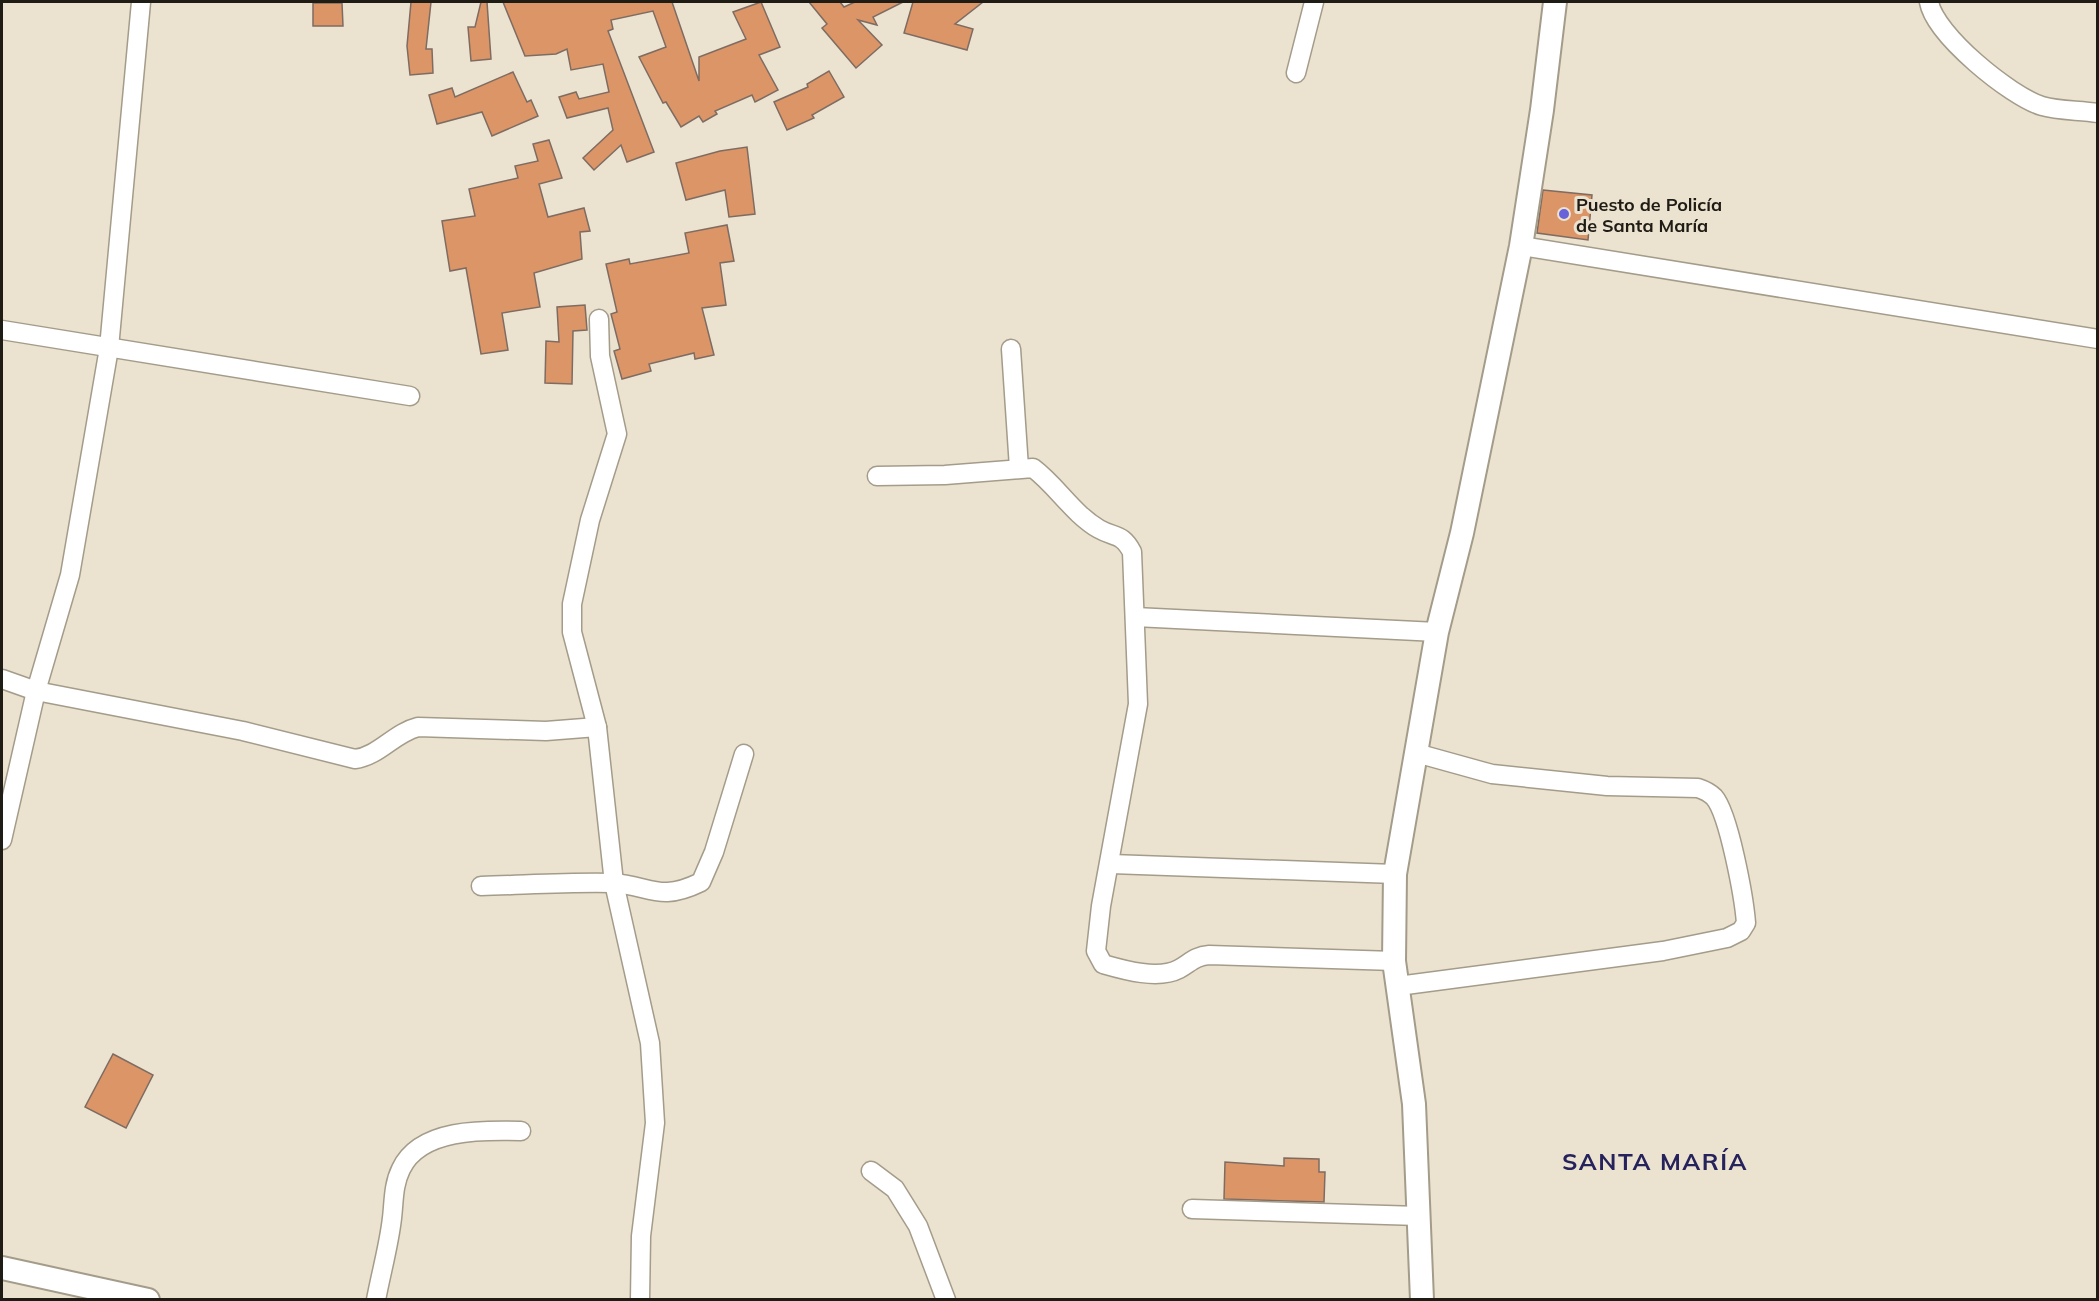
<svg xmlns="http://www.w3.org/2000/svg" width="2099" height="1301" font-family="Mulish,sans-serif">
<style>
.building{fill:#dc9566;stroke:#7e6c62;stroke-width:1.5}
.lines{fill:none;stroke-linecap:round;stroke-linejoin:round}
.minor-casing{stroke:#a49c8a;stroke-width:21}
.tertiary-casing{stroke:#a49c8a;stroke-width:26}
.minor{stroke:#fff;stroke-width:18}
.tertiary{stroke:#fff;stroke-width:22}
.poi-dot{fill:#6861da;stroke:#ebe2cf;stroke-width:2}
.labels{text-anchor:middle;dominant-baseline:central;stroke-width:6;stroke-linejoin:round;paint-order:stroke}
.poi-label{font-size:18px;font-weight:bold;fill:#1f1c15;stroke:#ebe2cf;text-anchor:start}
.district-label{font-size:24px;font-weight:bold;letter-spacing:1.5px;fill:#26225c;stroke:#ebe2cf}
</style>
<rect width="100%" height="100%" fill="#ebe2cf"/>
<g class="building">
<path d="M411,2H431L426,49H432L433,73L410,75L407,46Z"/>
<path d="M481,2H487L491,59L471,61L468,27H475Z"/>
<path d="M503,2H672L699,81V57L746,39L733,12L761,2L780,47L759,55L778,90L755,102L752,95L715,111L717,114L703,122L699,116L681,127L666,102L663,103L639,57L666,47L653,11L611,20L613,29L608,31L654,152L627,162L621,145L594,170L583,158L613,130L608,108L567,118L559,97L576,92L579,99L609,92L603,64L571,70L567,49L556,54L525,56Z"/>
<path d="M809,2H840L844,7L855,2H903L873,17L877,25L858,20L882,45L856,68L822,28L827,24Z"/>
<path d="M913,2H983L955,24L973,29L967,50L904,33Z"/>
<path d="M313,3H342L343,26H313Z"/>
<path d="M829,71L844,97L812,115L814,118L787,130L774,102L808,87L807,84Z"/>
<path d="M513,72L527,102L531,100L538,116L492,136L482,112L437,124L429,95L452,88L455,97Z"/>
<path d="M549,140L562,178L539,184L548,217L584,208L590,231L580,232L582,259L534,273L540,307L502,313L508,350L481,354L466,268L450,271L442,221L475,216L469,189L518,178L515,166L538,161L533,144Z"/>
<path d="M747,147L755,214L729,217L725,190L686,200L676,163L720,151Z"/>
<path d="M1543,190L1592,195L1588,240L1537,233Z"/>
<path d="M727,225L734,261L720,263L726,305L702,308L714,355L695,359L694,353L649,364L651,371L622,379L614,351L620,349L611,314L617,312L606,264L629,259L630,264L689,253L685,233Z"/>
<path d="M585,305L587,330L573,331L572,384L545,383L546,341L559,342L557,307Z"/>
<path d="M113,1054L153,1075L126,1128L85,1107Z"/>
<path d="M1284,1158L1319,1159V1172H1325L1324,1202L1224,1199L1225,1162L1284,1166Z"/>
</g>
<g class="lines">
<g class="minor-casing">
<g id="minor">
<path d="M1929,2C1935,35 2010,96 2042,106C2059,111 2080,110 2098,113"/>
<path d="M1296,73L1314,2"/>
<path d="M1521,246L2098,339"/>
<path d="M599,319L600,356L617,434L590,520L572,604V632L597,727L614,883L650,1043L655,1123L641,1236L640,1300"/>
<path d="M2,330L410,396"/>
<path d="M1011,349L1019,468"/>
<path d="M877,476L945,475L1033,468C1057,486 1073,514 1099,529C1115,538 1122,533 1132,552L1138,704L1101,906L1096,951L1103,964C1124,970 1158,980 1179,969C1190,963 1195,956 1209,955L1394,961"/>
<path d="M1135,617L1437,632"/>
<path d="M2,679L36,691L243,731L355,759C379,756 394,733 418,727L546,731L597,727"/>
<path d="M2,840L36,691L70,575L109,348L141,2"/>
<path d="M1111,864L1395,874"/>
<path d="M481,886C524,885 568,882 611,883C651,885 658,903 701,882L714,852L744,754"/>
<path d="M1398,986L1663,951L1727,938L1741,931L1746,923C1744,898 1729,814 1714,797C1709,792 1704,790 1698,788L1607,786L1492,774L1416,753"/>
<path d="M871,1171L895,1189L918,1226L946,1300"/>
<path d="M1192,1209L1419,1216"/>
<path d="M376,1300C381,1273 389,1245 392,1218C394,1202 393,1185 401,1169C420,1128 484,1130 521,1131"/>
</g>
</g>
<g class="tertiary-casing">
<g id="tertiary">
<path d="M2,1268L148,1300"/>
<path d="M1422,1300L1414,1104L1394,961L1395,874L1437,632L1462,533L1521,246L1542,110L1555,2"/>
</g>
</g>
<use href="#minor" class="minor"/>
<use href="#tertiary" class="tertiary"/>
</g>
<circle class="poi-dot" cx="1564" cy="214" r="6"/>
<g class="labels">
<g class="poi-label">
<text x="1576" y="204">Puesto de Policía<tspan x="1576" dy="21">de Santa María</tspan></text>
</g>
<g class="district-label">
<text x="1655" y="1161">SANTA MARÍA</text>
</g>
</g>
<rect width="2099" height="1301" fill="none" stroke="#1f1c15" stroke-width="6"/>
</svg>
